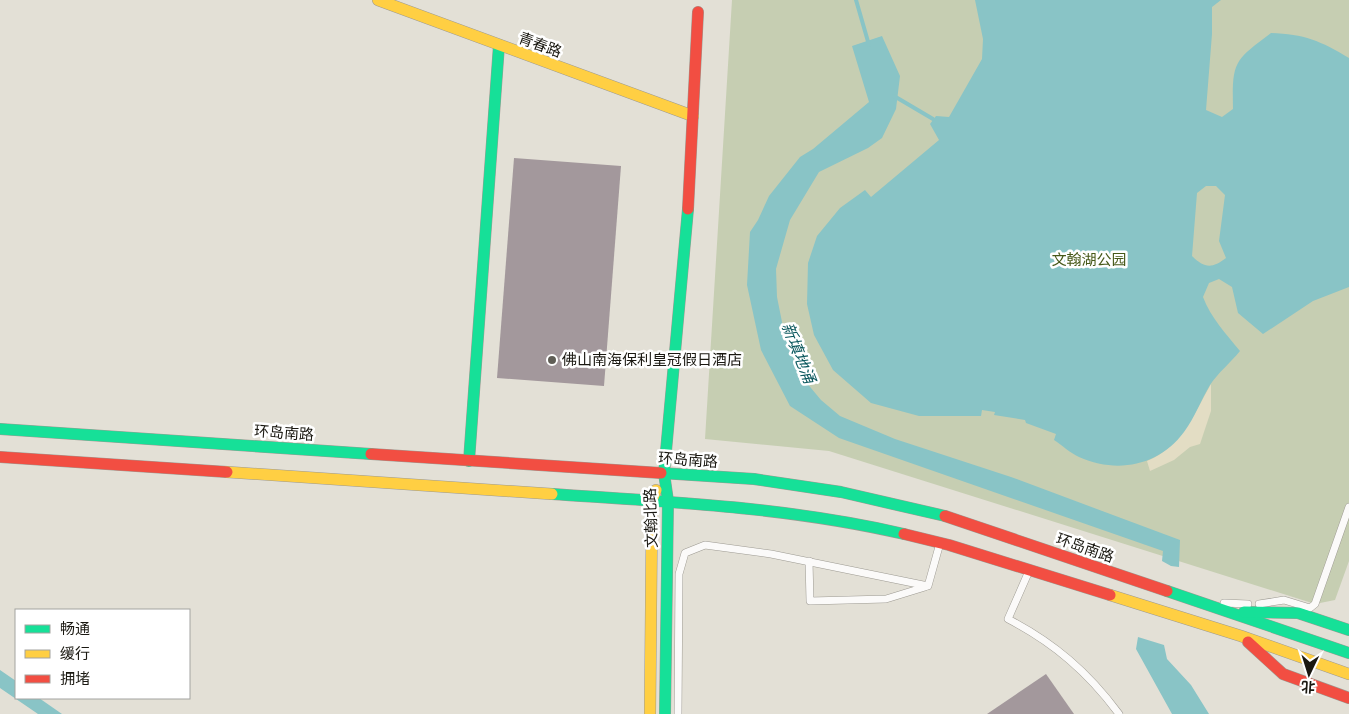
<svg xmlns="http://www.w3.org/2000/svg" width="1349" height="714" font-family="'Varela Round','Noto Sans SC',sans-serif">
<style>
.green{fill:#c6ceb2}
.sand{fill:#e3ddc4}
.water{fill:#89c4c6;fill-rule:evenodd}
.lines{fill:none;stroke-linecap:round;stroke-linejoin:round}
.stream{stroke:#89c4c6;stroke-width:4}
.building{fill:#a3989c}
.lane-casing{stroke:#9d9a92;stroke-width:8}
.fast-casing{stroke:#9d9a92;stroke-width:12}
.slow-casing{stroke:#9d9a92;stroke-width:12}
.jam-casing{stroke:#9d9a92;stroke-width:12}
.lane{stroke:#fbfaf9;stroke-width:7}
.fast{stroke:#16e098;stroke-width:11}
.slow{stroke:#ffcf43;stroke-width:11}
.jam{stroke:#f24e42;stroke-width:11}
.poi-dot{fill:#605e56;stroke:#fff;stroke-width:2}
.labels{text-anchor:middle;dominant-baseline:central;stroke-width:5;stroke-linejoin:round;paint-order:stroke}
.street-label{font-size:15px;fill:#1a1811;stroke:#fff}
.park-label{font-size:15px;fill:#475919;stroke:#fff}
.poi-label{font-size:15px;fill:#1a1811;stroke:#fff;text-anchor:start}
.water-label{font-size:16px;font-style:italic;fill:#0d595f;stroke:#fff}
</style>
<rect width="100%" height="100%" fill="#e3e0d6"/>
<path class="green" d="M732,0H1349V561L1335,600L1315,604L829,451L705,439Z"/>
<path class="sand" d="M1211,384V411L1200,444L1190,447L1174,460L1150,471L1147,461C1181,447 1194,414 1211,384Z"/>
<g class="water">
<path d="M975,0H1221L1212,7V34L1206,110L1222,117L1233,109C1232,61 1234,61 1271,33C1304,34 1321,41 1349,58V287L1313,301L1263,334L1238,313L1232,287L1219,279L1209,283L1203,297C1211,318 1226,334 1240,351C1231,362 1218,373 1210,385C1201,400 1195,417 1184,432C1159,466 1117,474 1079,457C1070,453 1062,445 1054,440L1056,434L1026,423L1025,420L994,415L995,412L982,410L981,416H919L871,403L833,370L814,335L807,304L808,263L817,236L840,208L865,190L871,197L939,140L930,124L936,116L949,117L982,59L983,39ZM1206,186H1216L1225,195L1219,241L1226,258C1212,269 1204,268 1192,256L1197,193Z"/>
<path d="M882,36L900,76L896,109L882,138L868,148L819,172L790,220L776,269L777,297L783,327L791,354L806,382L821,400L840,416L895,439L1011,477L1180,540L1179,567L1171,566L1162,561L1163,551L839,438L790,406L761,350L747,285L750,232L758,220L769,196L800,157L813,149L869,102L852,46Z"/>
<path d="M1138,637L1164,645L1167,659L1191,685L1209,714H1172L1136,649Z"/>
<path d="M0,670L16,681V698H39L62,714H38L0,688Z"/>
</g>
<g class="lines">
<g class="stream">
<path d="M856,0L869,45"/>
<path d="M894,96L933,119"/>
</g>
</g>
<g class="building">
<path d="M514,158L621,166L604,386L497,378Z"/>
<path d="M1046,674L1074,714H987Z"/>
</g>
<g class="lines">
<g class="lane-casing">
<g id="lane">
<path d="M809,561L810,601L886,599L925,587"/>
<path d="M1029,571L1008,619C1054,643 1088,672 1119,714"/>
<path d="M1224,603L1248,604"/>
<path d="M1259,604L1284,600L1310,608L1315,604L1349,507"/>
<path d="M678,714L679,574L685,553L705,545L771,554L928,586L940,543"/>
</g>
</g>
<g class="fast-casing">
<g id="fast">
<path d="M0,429L371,454"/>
<path d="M469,461L499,45"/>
<path d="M661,473L754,479L841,492L945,516"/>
<path d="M552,494C670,502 788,507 904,534"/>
<path d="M1167,591L1349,653"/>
<path d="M1244,612L1298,613L1349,630"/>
<path d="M665,714L668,501L664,473L688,209"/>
</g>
</g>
<g class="slow-casing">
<g id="slow">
<path d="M378,0L693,116"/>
<path d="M227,472L552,494"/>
<path d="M1110,595L1241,636L1349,674"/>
<path d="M650,714L652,500L656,490"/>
</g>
</g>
<g class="jam-casing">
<g id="jam">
<path d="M688,209L698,12"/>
<path d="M371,454L661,473"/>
<path d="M0,457L227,472"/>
<path d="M945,516L1167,591"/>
<path d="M904,534L949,545L1110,595"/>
<path d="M1248,642L1283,674L1349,698"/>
</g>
</g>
<use href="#lane" class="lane"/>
<use href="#fast" class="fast"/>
<use href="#slow" class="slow"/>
<use href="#jam" class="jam"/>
</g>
<circle class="poi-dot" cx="552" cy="360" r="5"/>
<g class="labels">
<g class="street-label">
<text transform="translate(540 45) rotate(20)">青春路</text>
<text transform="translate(284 433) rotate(4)">环岛南路</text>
<text transform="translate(688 460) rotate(4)">环岛南路</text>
<text transform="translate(651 518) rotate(-92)">文翰北路</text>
<text transform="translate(1085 548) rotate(19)">环岛南路</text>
</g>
<g class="park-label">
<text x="1089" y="260">文翰湖公园</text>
</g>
<g class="poi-label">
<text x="562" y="360">佛山南海保利皇冠假日酒店</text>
</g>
<g class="water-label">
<text transform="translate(798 353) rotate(68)">新填地涌</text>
</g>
</g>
<rect x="15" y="609" width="175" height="90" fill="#ffffff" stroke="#a3a3a0"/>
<rect x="25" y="625" width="25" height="8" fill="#16e098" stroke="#a3a3a0"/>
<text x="60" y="634" font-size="15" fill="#1a1811">畅通</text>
<rect x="25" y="650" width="25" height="8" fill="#ffcf43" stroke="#a3a3a0"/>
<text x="60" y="659" font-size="15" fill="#1a1811">缓行</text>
<rect x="25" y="675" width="25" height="8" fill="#f24e42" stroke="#a3a3a0"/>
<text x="60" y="684" font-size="15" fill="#1a1811">拥堵</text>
<g transform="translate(1309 674) rotate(184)" stroke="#ffffff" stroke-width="4" paint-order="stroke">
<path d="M0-4L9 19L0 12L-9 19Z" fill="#1a1811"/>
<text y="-8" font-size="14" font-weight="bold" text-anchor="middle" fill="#1a1811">北</text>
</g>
</svg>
